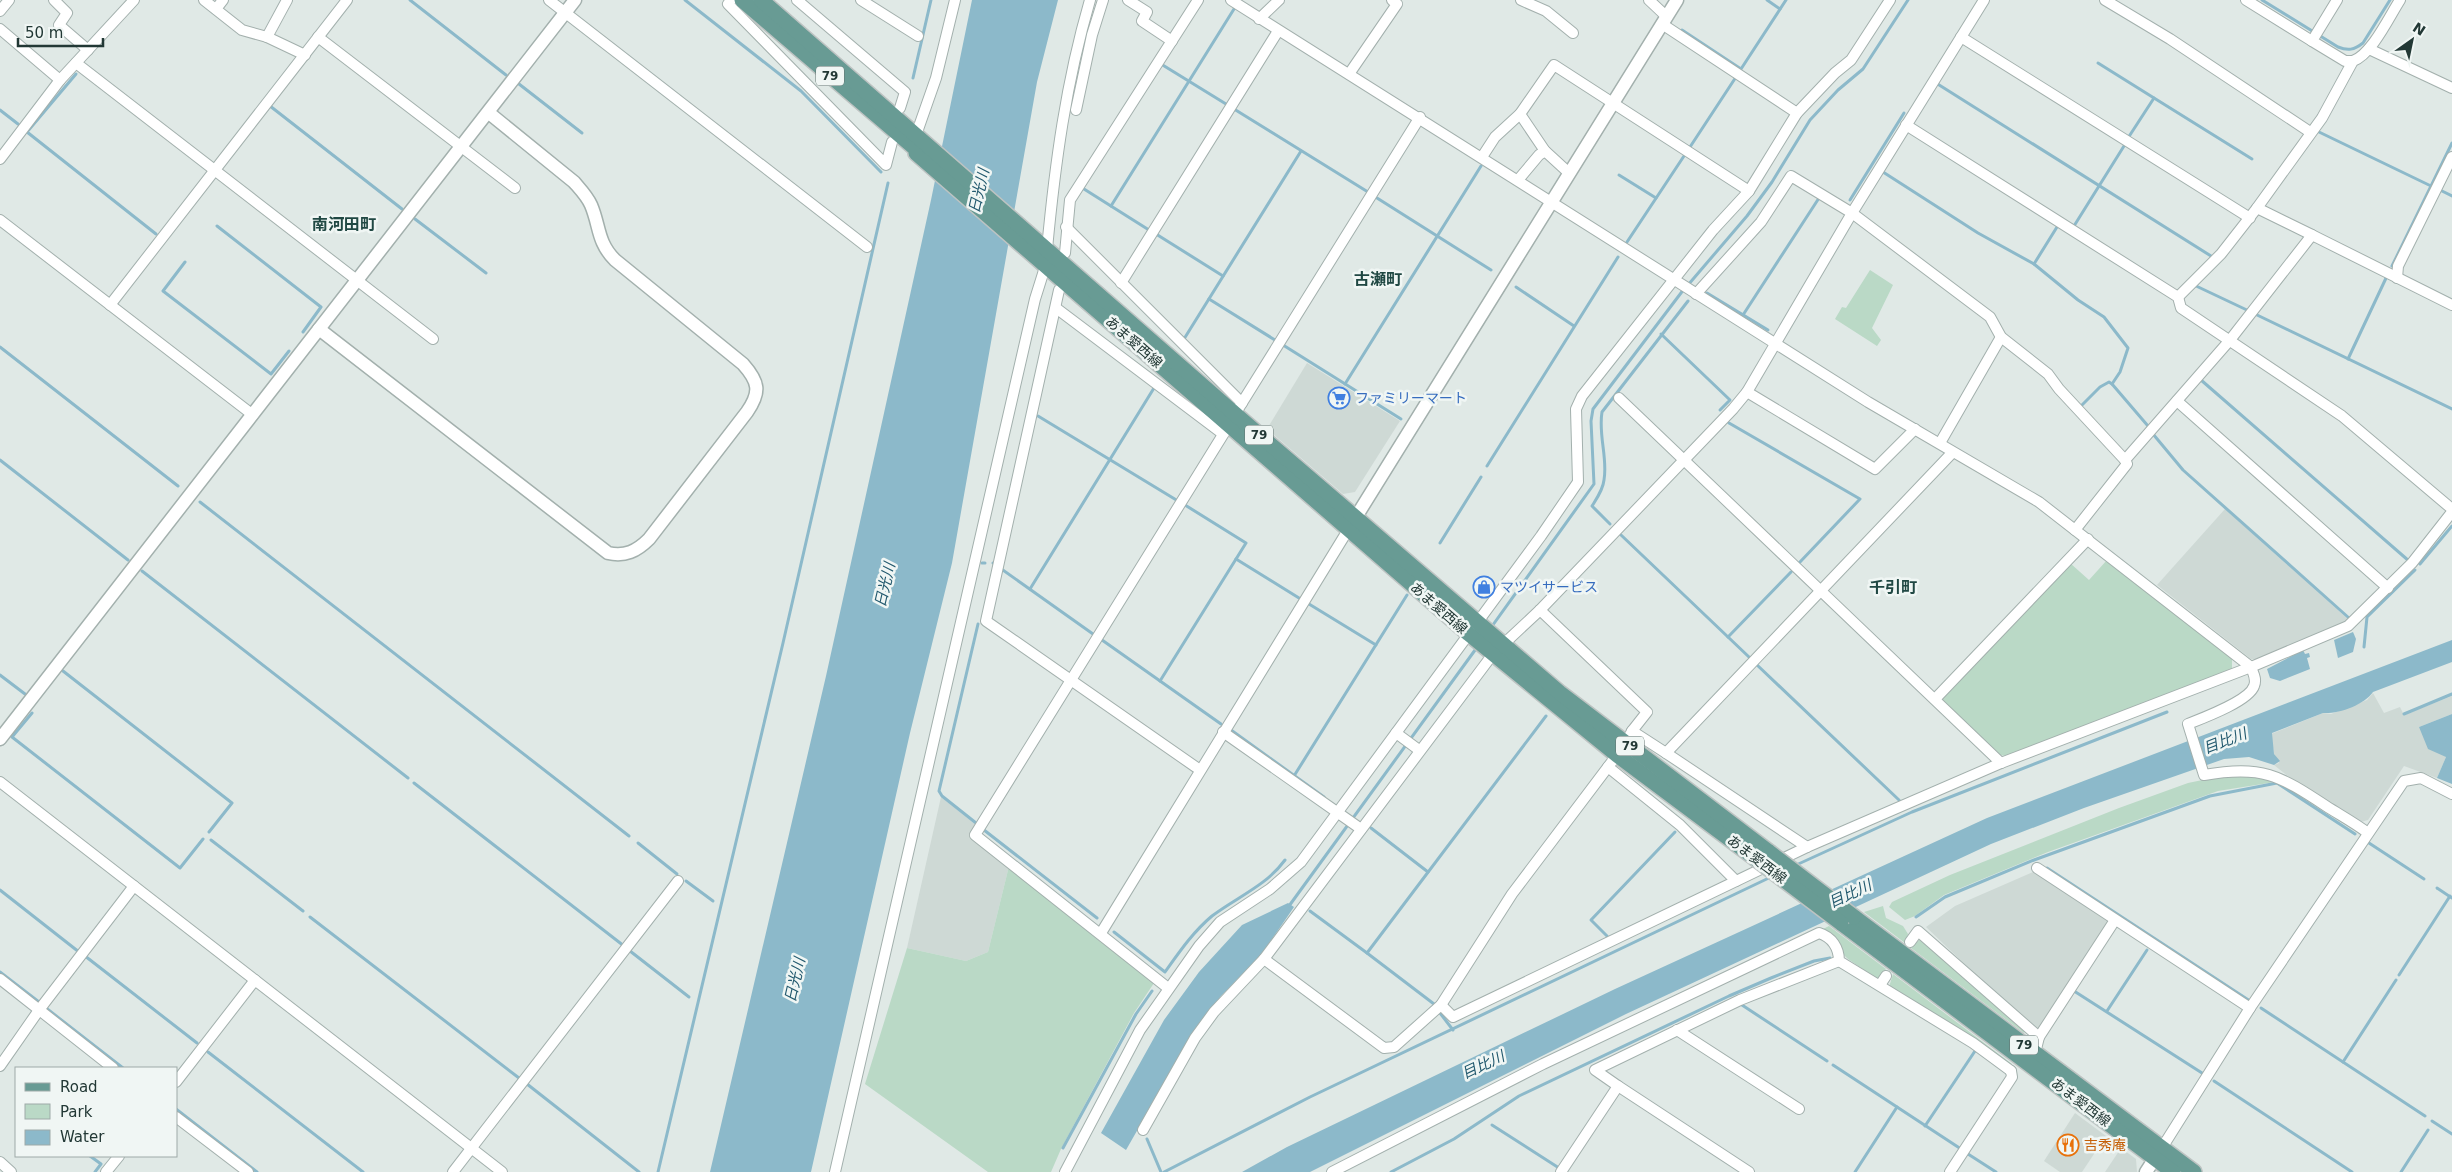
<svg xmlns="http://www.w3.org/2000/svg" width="2452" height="1172" font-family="'DejaVu Sans','Noto Sans JP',sans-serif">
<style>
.built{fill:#ced9d5}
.green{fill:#bad9c6}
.water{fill:#8cb9ca}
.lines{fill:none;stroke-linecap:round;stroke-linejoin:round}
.stream{stroke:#8cb9ca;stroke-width:3}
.minor-casing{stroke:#a3b0ad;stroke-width:12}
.tertiary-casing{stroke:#a3b0ad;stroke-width:15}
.primary-casing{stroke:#bdc3c2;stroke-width:18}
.minor{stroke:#fff;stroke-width:10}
.tertiary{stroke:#fff;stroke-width:12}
.primary{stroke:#689b94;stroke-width:15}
.primary-bridge-casing{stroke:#bdc3c2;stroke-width:18;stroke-linecap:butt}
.primary-bridge{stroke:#689b94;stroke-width:15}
.labels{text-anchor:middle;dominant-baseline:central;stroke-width:5;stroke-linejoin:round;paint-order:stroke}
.shield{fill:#f0f6f4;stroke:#60716e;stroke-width:1}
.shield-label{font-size:12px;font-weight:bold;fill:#223835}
.street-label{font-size:14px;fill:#223835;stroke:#f0f6f4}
.shop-label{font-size:14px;fill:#366cbe;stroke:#f0f6f4;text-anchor:start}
.food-label{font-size:14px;fill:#c56008;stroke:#f0f6f4;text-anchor:start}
.water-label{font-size:15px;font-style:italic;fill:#22596e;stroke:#f0f6f4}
.quarter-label{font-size:16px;font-weight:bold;fill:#204843;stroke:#f0f6f4}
</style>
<rect width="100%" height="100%" fill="#e0e9e6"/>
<g class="built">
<path d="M1307,363L1400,421L1355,492L1343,494L1267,429Z"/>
<path d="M2225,509L2349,620L2256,659H2251L2157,585Z"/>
<path d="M2373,693L2384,713L2400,707L2404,715L2452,696V714L2419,727L2446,757L2437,778L2404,766L2368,820L2361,822L2294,781L2274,765L2279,763L2274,754L2271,734L2323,713L2331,714L2367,700Z"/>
<path d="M941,797L976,825L970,837L1009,866L988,952L966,961L907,948Z"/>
<path d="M2033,872L2041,875L2109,920L2038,1029L2002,1000L1926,927L1955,906Z"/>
<path d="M2075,1113L2106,1136L2082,1172H2060L2044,1161Z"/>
<path d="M2121,1148L2136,1159L2137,1172H2105Z"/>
</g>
<g class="green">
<path d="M1870,270L1893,285L1872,328L1881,340L1877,346L1835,319L1842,307L1846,308Z"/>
<path d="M2107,560L2232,659V670L2006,756L2000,755L1943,701V696L2070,563L2089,580Z"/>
<path d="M2252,776L2275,780V782L2218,791L2048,852L1944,895L1915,916L1905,920L1889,907L1892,902L1950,875L2119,808L2188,783L2217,777Z"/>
<path d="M1009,866L1093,931L1092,935L1154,983L1134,1013L1061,1149L1051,1172H988L865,1084L907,948L966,961L988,952Z"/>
<path d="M1883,906L1886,918L1903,926L1908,934L1905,943L1864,912Z"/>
<path d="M1829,926L1886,969L1877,979L1848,959L1819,931Z"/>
<path d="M1920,939L2025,1031L2024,1033L1911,948Z"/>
<path d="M1893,974L2012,1064H2009L1889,987Z"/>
</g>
<g class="water">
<path d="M972,0H1058L1037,82L952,563L910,733L811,1172H710L826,676L931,200Z"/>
<path d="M2353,632L2356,639L2353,652L2338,658L2334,640Z"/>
<path d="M2452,640V662L2373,692C2364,705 2339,714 2323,713L2272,733L2274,754L2280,761L2274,765L2249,757L2224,759L2084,808L1991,844L1626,1014L1310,1172H1242L1287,1147L1615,989L1987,818Z"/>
<path d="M2303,650L2305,654L2309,653L2310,657L2307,658L2310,669L2280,681L2270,678L2267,669Z"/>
<path d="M2452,714V784L2437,778L2446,757L2428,749L2419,727Z"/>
<path d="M1288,903L1294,907L1261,955L1221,996L1189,1040L1126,1150L1101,1133L1164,1020L1199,972L1242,925Z"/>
</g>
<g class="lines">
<g class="stream">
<path d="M410,0L506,75"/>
<path d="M685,0L801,91L881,172"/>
<path d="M1767,0L1780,9"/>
<path d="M2262,0L2338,47C2348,51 2354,50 2363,43L2390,0"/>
<path d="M1682,30L1741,69L1786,0"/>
<path d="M2098,63L2154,98L2128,138"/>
<path d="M1161,64L1226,104"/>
<path d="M76,74L27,132L156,234"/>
<path d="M913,78L931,0"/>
<path d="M1936,83L2211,256"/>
<path d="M519,84L582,133"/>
<path d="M2154,98L2252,159"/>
<path d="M270,106L402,209"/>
<path d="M1234,109L1368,192"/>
<path d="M0,110L18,124"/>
<path d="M2319,132L2431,186"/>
<path d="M1690,147L1736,77"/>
<path d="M1883,172L1978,233L2034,264L2057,227"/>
<path d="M1619,175L1656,198"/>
<path d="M1084,189L1149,230"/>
<path d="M2442,191L2452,196"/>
<path d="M1377,198L1491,270"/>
<path d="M1850,200L1904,113"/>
<path d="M1111,206L1234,9"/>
<path d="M415,219L486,273"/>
<path d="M2072,225L2074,226L2124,146"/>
<path d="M217,226L321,307L303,332"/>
<path d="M1156,234L1223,276"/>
<path d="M1627,242L1684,156"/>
<path d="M185,262L163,291L271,374L289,351"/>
<path d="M2034,264L2078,300L2104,317L2128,348L2120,372L2112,384L2148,426"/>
<path d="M2392,266L2452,143"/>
<path d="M1688,285L1747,216L1772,182L1810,120L1838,90L1863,69L1908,0"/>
<path d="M2194,285L2249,311"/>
<path d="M1516,287L1574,326"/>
<path d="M1707,293L1768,330"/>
<path d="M1209,299L1275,340"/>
<path d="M2255,314L2452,409"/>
<path d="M1743,315L1819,198"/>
<path d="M1661,334L1730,400L1720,410"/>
<path d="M1184,339L1301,151"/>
<path d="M1283,345L1401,419"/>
<path d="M0,347L178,486"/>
<path d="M2348,359L2387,276"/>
<path d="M2201,380L2409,561"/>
<path d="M1345,384L1481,166"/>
<path d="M2080,407L2100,387L2109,382L2112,384"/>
<path d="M1038,416L1178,501"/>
<path d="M1729,423L1860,499L1800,562"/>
<path d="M2153,434L2183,470L2349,618"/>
<path d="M0,460L128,560"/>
<path d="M1487,466L1618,257"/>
<path d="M200,502L629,836"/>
<path d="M1610,524L1592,506C1597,498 1603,490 1604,480C1608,458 1598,435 1602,412L1688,301"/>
<path d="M1621,535L1749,657"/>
<path d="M1440,543L1481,477"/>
<path d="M1236,559L1299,598"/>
<path d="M982,563H985"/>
<path d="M993,563L1093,634"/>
<path d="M2420,564L2452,526"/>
<path d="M142,571L408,778"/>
<path d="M1030,589L1154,388"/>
<path d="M1309,604L1376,645"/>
<path d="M1490,629L1594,484L1591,421L1593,409L1684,289"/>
<path d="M1728,637L1791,572"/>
<path d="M1102,640L1221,724"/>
<path d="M2364,647L2367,617L2415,570"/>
<path d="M1756,664L1899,800"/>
<path d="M63,671L232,803L209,832"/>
<path d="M0,675L25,694"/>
<path d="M1160,681L1246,543L1185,505"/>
<path d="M32,713L12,737L180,868L203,839"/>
<path d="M2404,714L2452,694"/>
<path d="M1231,730L1324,797"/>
<path d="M1294,776L1407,595"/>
<path d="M414,783L624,946"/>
<path d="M976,823L942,796L939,791L978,624"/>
<path d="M1371,828L1428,872"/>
<path d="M984,830L1097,918"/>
<path d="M211,840L303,911"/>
<path d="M638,843L677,874"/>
<path d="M2369,843L2424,879"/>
<path d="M1794,866L1912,812L2167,712"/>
<path d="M2047,868L2250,1001"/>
<path d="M686,881L713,901"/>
<path d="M2437,888L2452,898"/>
<path d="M0,890L79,952"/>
<path d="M1289,906L1478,646"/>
<path d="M1310,911L1367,953"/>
<path d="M310,917L519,1078"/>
<path d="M1916,917L1945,897L2034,860L2210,796L2277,783L2355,834"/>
<path d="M1114,932L1165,972C1180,951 1193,932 1212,916C1237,897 1266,886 1285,860"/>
<path d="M1607,936L1591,920L1675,832"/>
<path d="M630,951L689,997"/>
<path d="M85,956L197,1043"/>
<path d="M0,972L39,1002"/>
<path d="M2399,975L2450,896"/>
<path d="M2074,991L2202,1073"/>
<path d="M1434,1004L1367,953L1546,716"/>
<path d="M1742,1005L1827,1061"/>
<path d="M46,1008L123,1068"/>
<path d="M2261,1008L2425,1116"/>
<path d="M2107,1011L2147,950"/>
<path d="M1440,1013L1453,1030"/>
<path d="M208,1052L363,1172"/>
<path d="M2343,1062L2396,980"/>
<path d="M1833,1065L1961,1149"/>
<path d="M2214,1081L2352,1172"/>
<path d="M527,1084L639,1172"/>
<path d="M176,1109L257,1172"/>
<path d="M2432,1121L2452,1134"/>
<path d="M1492,1125L1559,1168"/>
<path d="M1925,1126L1975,1051"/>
<path d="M1147,1139L1161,1172"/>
<path d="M1063,1148L1136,1014L1152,991"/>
<path d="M1968,1154L1996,1172"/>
<path d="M90,1156L101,1164L95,1172"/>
<path d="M658,1172L783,643L888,183"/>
<path d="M1164,1172L1310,1097L1773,876"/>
<path d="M1391,1172L1454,1139L1519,1096L1729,996L1771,978L1814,961L1830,958"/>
<path d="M1855,1172L1897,1107"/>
<path d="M2401,1172L2428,1130"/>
</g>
<g class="minor-casing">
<g id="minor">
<path d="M54,0L67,13L59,25L88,50"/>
<path d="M204,0L242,30L267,37L305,55"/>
<path d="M549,0L867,247"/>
<path d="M731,0L728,4L886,165L892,142"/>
<path d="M797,0L905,92L900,108"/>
<path d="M861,0L918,36"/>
<path d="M1128,0L1147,12L1142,21L1172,41"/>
<path d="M1231,0L1868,402L2039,502L2251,667C2253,673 2257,679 2254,686C2249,701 2203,718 2188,724L2204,775C2262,765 2279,775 2326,806C2340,815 2355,823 2368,833"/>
<path d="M1521,0L1546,11L1573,33"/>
<path d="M1649,0L1667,17"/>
<path d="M2105,0L2170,39L2310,132"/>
<path d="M2246,0L2312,41"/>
<path d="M2337,0L2312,41L2345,61H2353"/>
<path d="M216,9L223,0"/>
<path d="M0,11L9,0"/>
<path d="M1259,19L1279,0"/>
<path d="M1662,24L1797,113"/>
<path d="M0,29L60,80"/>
<path d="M267,37L287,0"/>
<path d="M318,37L515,188"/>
<path d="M1961,37L2250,218"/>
<path d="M2369,49L2452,88"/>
<path d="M76,63L433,339"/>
<path d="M1349,74L1397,4L1392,0"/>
<path d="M1076,110L1092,35L1103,0"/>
<path d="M1520,114L1545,151L1569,173"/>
<path d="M1906,125L2178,297L2181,308L2342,416L2452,509"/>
<path d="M916,135L936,78L955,0"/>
<path d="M1482,157L1495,137L1520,114L1554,65L1749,191"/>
<path d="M0,159L60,80L134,0"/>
<path d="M1518,180L1539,155L1545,151"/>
<path d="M2257,208L2312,235"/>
<path d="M0,220L253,415"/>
<path d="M1066,227L1242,403"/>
<path d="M1047,249C1055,164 1066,82 1090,0"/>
<path d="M1065,253L1070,200L1198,0"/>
<path d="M2397,278L2398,266L2452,157"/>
<path d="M1121,283L1278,31"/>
<path d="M1059,290L986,621L1200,770"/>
<path d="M1696,294L1761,222L1791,176L1852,213L1990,317L2001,337L2048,374L2059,389L2125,460L2127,464L2075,530"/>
<path d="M2178,297L2221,254L2257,208L2322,118L2353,61C2372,54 2389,17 2400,0"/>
<path d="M110,305L347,0"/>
<path d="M1056,308L1223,434"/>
<path d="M1747,392L1875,469L1915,429"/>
<path d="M1619,398L2001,763"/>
<path d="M2177,401L2388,588"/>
<path d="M1235,414L1420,117"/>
<path d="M1940,443L2001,337"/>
<path d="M2125,460L2230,340L2312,235L2452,305"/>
<path d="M1540,610L1647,712L1632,731"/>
<path d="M1935,699L2088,539"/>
<path d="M1223,732L1361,829"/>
<path d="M1396,733L1419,750"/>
<path d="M1626,743L1632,731L1666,753L1952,453"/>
<path d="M1666,753L1807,847"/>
<path d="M1608,767L1680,825L1736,881"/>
<path d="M0,782L502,1172"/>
<path d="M2037,868L2250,1008"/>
<path d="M1101,933L1348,530"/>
<path d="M1910,942L1918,931L2039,1037L2035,1053"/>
<path d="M1264,959L1384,1048L1394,1047L1441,1005L1512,894L1617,755"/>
<path d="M0,979L113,1068"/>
<path d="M1880,985L1886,976"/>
<path d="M1168,988L975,835L1229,425"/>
<path d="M1441,1005L1453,1017L1807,847L2001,763L2251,667L2348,626L2412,563L2452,512"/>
<path d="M1677,1030L1799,1109"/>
<path d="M2039,1037L2115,920"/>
<path d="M0,1066L39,1010L134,886"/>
<path d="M176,1082L255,980"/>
<path d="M1618,1086L1749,1172"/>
<path d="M176,1117L248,1172"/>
<path d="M1143,1130L1195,1038L1214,1012L1264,959L1493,654L1540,610L1733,409L1747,392L1852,213L1984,0"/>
<path d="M2160,1151L2250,1008L2404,781L2421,778L2452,794"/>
<path d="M0,1162L11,1172"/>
<path d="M106,1172L119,1156"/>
<path d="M453,1172L678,881"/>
<path d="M835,1172L1035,299L1046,264"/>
<path d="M1065,1172L1140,1030L1199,946L1220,922L1270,889L1301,862L1541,536L1578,482L1576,409L1582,396L1713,230L1749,191L1797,113L1835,73L1851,60L1890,0"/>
<path d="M1332,1172L1543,1064L1819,933C1832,937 1839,948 1839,961L1973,1043L2011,1071"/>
<path d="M1561,1172L1618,1086L1595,1070L1740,1000L1839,961"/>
<path d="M1950,1172L2012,1077L2011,1071"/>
</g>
</g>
<g class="tertiary-casing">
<g id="tertiary">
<path d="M319,329L608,553C625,557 637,551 649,539L747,412C761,392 759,382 743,364L615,260C597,242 600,226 591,205C587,196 580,189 574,182L489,113"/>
<path d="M1351,525L1677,0"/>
<path d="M0,739L575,0"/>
<path d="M2146,1172L2155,1158"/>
</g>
</g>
<g class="primary-casing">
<g id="primary">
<path d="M742,0L916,149V153L1469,634L1617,755L1755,858"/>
<path d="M761,0L1235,414L1560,693L1769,852"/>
<path d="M1854,917L2194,1172"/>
<path d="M1841,923L2173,1172"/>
</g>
</g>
<use href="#minor" class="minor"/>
<use href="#tertiary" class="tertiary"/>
<use href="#primary" class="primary"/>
<g class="primary-bridge-casing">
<g id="primary-bridge">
<path d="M1769,852L1854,917"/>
<path d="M1755,858L1841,923"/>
</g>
</g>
<use href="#primary-bridge" class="primary-bridge"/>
</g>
<defs>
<g id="supermarket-ring" transform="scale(1.125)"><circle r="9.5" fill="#f0f6f4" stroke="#3f7fe0" stroke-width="1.5"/><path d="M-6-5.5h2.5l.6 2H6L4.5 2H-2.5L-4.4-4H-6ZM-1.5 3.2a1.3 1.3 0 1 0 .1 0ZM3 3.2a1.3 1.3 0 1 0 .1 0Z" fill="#3f7fe0"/></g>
<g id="shop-ring" transform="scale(1.125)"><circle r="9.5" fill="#f0f6f4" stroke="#3f7fe0" stroke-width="1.5"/><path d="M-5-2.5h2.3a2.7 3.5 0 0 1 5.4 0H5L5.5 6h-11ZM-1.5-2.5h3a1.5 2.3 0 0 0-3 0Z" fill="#3f7fe0"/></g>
<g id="restaurant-ring" transform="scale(1.125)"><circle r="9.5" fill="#f0f6f4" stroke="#e8710a" stroke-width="1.5"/><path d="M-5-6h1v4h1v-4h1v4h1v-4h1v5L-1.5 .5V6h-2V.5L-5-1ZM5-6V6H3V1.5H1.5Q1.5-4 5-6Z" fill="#e8710a"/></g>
</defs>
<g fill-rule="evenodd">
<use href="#supermarket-ring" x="1339" y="398"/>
<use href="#shop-ring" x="1484" y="587"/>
<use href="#restaurant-ring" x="2068" y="1145"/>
</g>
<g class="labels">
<g class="shield">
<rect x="816" y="66.5" width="28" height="19" rx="4"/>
<rect x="1245" y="425.5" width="28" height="19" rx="4"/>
<rect x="1616" y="736.5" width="28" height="19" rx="4"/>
<rect x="2010" y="1035.5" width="28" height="19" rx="4"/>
</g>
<g class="shield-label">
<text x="830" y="76">79</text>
<text x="1259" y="435">79</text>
<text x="1630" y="746">79</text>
<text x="2024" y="1045">79</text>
</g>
<g class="street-label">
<text transform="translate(1134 342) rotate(41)">あま愛西線</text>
<text transform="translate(1439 608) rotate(41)">あま愛西線</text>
<text transform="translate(1757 859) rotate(37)">あま愛西線</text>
<text transform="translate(2081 1102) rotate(37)">あま愛西線</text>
</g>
<g class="shop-label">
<text x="1355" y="398">ファミリーマート</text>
<text x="1500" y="587">マツイサービス</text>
</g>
<g class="food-label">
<text x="2084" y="1145">吉秀庵</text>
</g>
<g class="water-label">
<text transform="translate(979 191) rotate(-77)">日光川</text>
<text transform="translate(885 585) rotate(-77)">日光川</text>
<text transform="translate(2225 741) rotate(-21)">目比川</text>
<text transform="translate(1850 894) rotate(-25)">目比川</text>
<text transform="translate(795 980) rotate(-77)">日光川</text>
<text transform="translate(1483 1065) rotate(-25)">目比川</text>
</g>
<g class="quarter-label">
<text x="344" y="224">南河田町</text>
<text x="1378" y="279">古瀬町</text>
<text x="1893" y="587">千引町</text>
</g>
</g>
<rect x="15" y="1067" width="162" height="90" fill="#f0f6f4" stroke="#9eaaa8"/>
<rect x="25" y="1083" width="25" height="8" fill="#689b94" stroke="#9eaaa8"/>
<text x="60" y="1092" font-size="15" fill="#223835">Road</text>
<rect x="25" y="1104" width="25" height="15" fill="#bad9c6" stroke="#9eaaa8"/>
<text x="60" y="1117" font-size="15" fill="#223835">Park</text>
<rect x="25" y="1130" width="25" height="15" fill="#8cb9ca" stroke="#9eaaa8"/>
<text x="60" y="1142" font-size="15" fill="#223835">Water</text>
<g transform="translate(2412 40) rotate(33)" stroke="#f0f6f4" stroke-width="4" paint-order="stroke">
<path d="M0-4L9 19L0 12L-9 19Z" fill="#223835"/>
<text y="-8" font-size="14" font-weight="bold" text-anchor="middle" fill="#223835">N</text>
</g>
<path d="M18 38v8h85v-8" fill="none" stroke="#223835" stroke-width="2.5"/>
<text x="25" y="38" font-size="15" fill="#223835" stroke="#f0f6f4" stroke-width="4" paint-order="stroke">50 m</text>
</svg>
